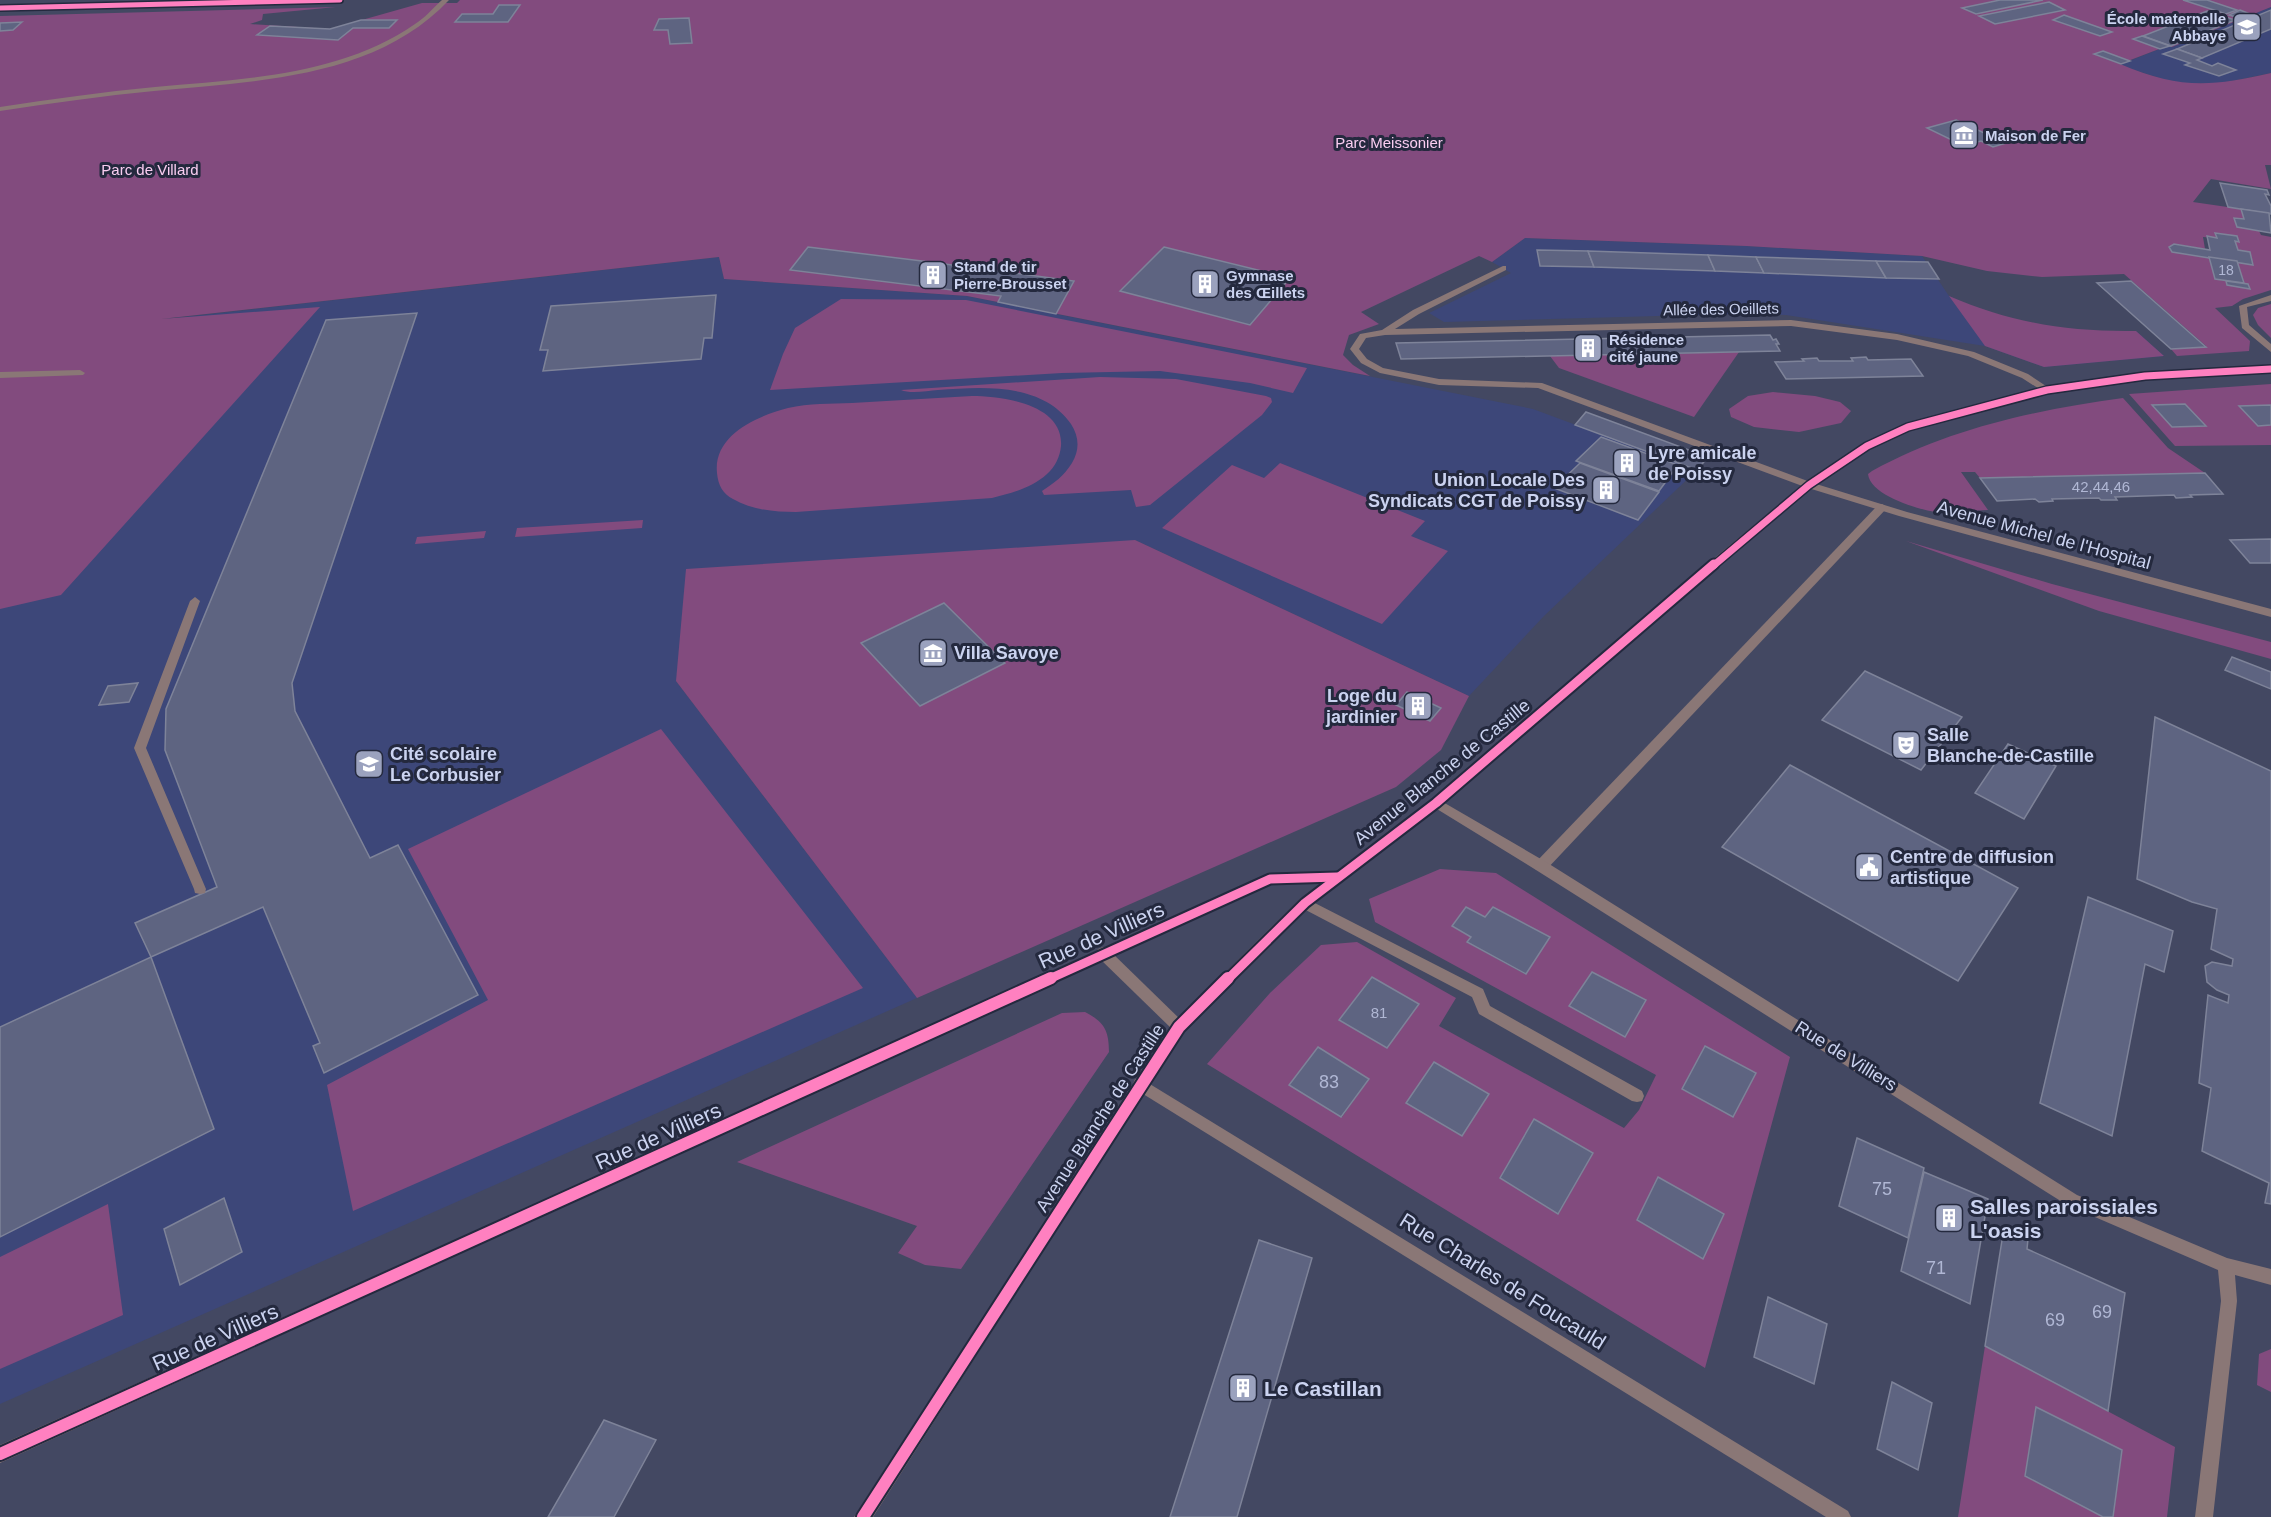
<svg xmlns="http://www.w3.org/2000/svg" width="2271" height="1517" font-family="Arial,sans-serif">
<style>
.built{fill:#3d4779}
.green{fill:#824b7e;fill-rule:evenodd}
.building{fill:#5e6481;stroke:#7e8399;stroke-width:1.5}
.lines{fill:none;stroke-linecap:round;stroke-linejoin:round}
.service{fill:#8a7776;fill-rule:evenodd}
.minor{fill:#8a7776;fill-rule:evenodd}
.tertiary{fill:#8a7776;fill-rule:evenodd}
.primary{fill:#928184;fill-rule:evenodd}
.cycleway-far3-casing{stroke:#24293e;stroke-width:8}
.cycleway-far2-casing{stroke:#24293e;stroke-width:10}
.cycleway-far1-casing{stroke:#24293e;stroke-width:13}
.cycleway-casing{stroke:#24293e;stroke-width:16}
.cycleway-far3{stroke:#ff80c0;stroke-width:5}
.cycleway-far2{stroke:#ff80c0;stroke-width:7}
.cycleway-far1{stroke:#ff80c0;stroke-width:9}
.cycleway{stroke:#ff80c0;stroke-width:12}
.labels{text-anchor:middle;dominant-baseline:central;stroke-width:6;stroke-linejoin:round;paint-order:stroke}
.far-number-label{font-size:14px;fill:#b0b7d4}
.far-poi-label{font-size:15px;font-weight:bold;fill:#cbd3f0;stroke:#24293e;text-anchor:start}
.far-park-label{font-size:15px;fill:#facdf1;stroke:#24293e}
.far-street-label{font-size:15px;fill:#cbd3f0;stroke:#24293e}
.number-label{font-size:15px;fill:#b0b7d4}
.poi-label{font-size:18px;font-weight:bold;fill:#cbd3f0;stroke:#24293e;text-anchor:start}
.street-label{font-size:18px;fill:#cbd3f0;stroke:#24293e}
.near-number-label{font-size:18px;fill:#b0b7d4}
.near-street-label{font-size:21px;fill:#cbd3f0;stroke:#24293e}
.near-poi-label{font-size:21px;font-weight:bold;fill:#cbd3f0;stroke:#24293e;text-anchor:start}
</style>
<rect width="100%" height="100%" fill="#434862"/>
<g class="built">
<path d="M2271,7V73L2217,84L2175,83L2119,65L2167,46L2172,47Z"/>
<path d="M1525,238L1746,246L1922,256L1949,296L1976,308L2013,320L2052,327L2100,332L2136,331L2164,356L2044,367L1985,346L1786,315L1729,314L1444,322L1429,313L1511,273L1492,262Z"/>
<path d="M719,257L724,279L966,296L1533,409L1697,470L1544,616L1469,696L1135,540L676,681L917,998L0,1404V547L130,323Z"/>
</g>
<g class="green">
<path d="M460,0H2271V7L2172,47L2167,46L2120,64C2179,89 2210,87 2271,73V165H2265L2271,189L2211,179L2193,202L2241,209L2244,219L2234,218L2237,227L2259,231L2261,235L2271,237V290L2243,299L2232,306L2215,308L2250,341L2249,351L2177,356L2171,349L2206,346L2124,274L2042,277L1987,271L1922,256L1746,246L1525,238L1492,262L1479,256L1361,312L1379,324L1349,335L1343,355L1353,365L1370,376L967,296L724,279L719,257L161,319L320,307L61,595L0,609V16L336,7L263,14L262,20L250,24L330,29L422,3H457ZM2216,233L2237,236L2239,241H2235L2238,250L2237,261L2244,283L2248,284L2249,288L2228,285L2226,281L2215,279L2209,257L2170,247L2175,244L2205,249L2203,237L2217,238Z"/>
<path d="M1949,296C2012,323 2068,332 2136,331L2164,356L2044,367L1985,346Z"/>
<path d="M841,299L966,300L1307,368L1293,393L1250,383L1160,371L1062,373L770,390L783,354L795,328Z"/>
<path d="M2271,304V338L2258,325L2253,315L2258,308Z"/>
<path d="M1739,352L1694,417L1559,368L1550,356Z"/>
<path d="M1100,377L1176,379L1266,396L1271,398L1272,402L1262,415L1150,505L1136,507L1131,490L1044,495L1042,491C1054,483 1064,476 1072,463C1080,450 1079,436 1071,424C1042,382 982,387 938,390C927,391 910,394 901,390Z"/>
<path d="M2271,384V405L2239,406L2258,426L2271,425V445L2175,446L2129,394ZM2185,404L2205,426L2172,427L2153,405Z"/>
<path d="M1773,392L1815,396L1840,402L1851,411L1841,423L1799,432L1754,427L1731,417L1729,409L1748,396Z"/>
<path d="M972,396C1002,396 1064,404 1061,446C1060,457 1055,467 1047,474C1032,488 1011,493 992,498L796,512C775,512 752,510 733,499C723,494 718,485 717,473C713,435 757,416 788,408C809,403 831,404 852,403C892,401 932,398 972,396Z"/>
<path d="M2123,398L2168,448L2205,473L1980,478L1975,472H1961L1988,510C1971,510 1952,514 1935,512C1917,509 1870,495 1868,474L1872,471C1950,428 2036,410 2123,398Z"/>
<path d="M1280,463L1425,521L1411,536L1448,551L1382,624L1162,528L1232,465L1264,478Z"/>
<path d="M643,520L642,528L515,537L517,528Z"/>
<path d="M486,531L484,538L415,544L417,537Z"/>
<path d="M1135,540L1469,696L1441,750L1396,787L917,998L676,681L686,569Z"/>
<path d="M1906,541L2052,584L2271,642V659L2099,611Z"/>
<path d="M661,729L863,988L353,1211L327,1085L488,1000L408,849Z"/>
<path d="M1440,869L1496,873L1790,1057L1705,1368L1207,1064L1270,993L1321,945L1357,942L1456,998L1439,1026L1624,1128L1639,1110L1656,1075L1375,922L1369,899ZM1493,907L1550,937L1525,974L1468,943L1471,937L1453,927L1485,917ZM1592,972L1646,1000L1625,1037L1570,1006ZM1372,977L1419,1004L1387,1048L1339,1020ZM1705,1046L1756,1073L1733,1117L1682,1089ZM1318,1048L1369,1079L1342,1117H1341ZM1534,1120L1593,1153L1559,1213L1558,1214ZM1658,1178L1724,1214L1703,1259L1637,1220Z"/>
<path d="M1085,1012C1104,1022 1109,1030 1109,1052L961,1269L925,1265L898,1253L917,1226L737,1162L1062,1013Z"/>
<path d="M108,1204L123,1315L0,1369V1257Z"/>
<path d="M1985,1346L2175,1447L2167,1517H2113L2122,1450L2036,1407L2025,1476L2103,1517H1958Z"/>
<path d="M2271,1349V1392L2257,1385L2259,1354Z"/>
</g>
<g class="building">
<path d="M2000,0H2043L1976,14L1962,8Z"/>
<path d="M2183,0H2207L2237,10L2226,14Z"/>
<path d="M2049,2L2065,10L1995,24L1979,16Z"/>
<path d="M499,5H520L508,22H455L462,14H493Z"/>
<path d="M2240,10L2250,14L2239,18L2229,15Z"/>
<path d="M2271,10V29L2202,58L2177,49Z"/>
<path d="M2207,11L2235,20L2171,46L2143,36Z"/>
<path d="M2064,15L2112,32L2100,36L2053,20Z"/>
<path d="M689,18L692,43L670,44L668,30H654L659,19Z"/>
<path d="M361,20H397L389,28H353L338,40L257,35L270,26L330,29Z"/>
<path d="M22,22L13,30L0,31V23Z"/>
<path d="M2142,36L2170,46L2160,49L2133,39Z"/>
<path d="M2177,49L2202,58L2197,60L2212,66L2218,63L2236,70L2219,76L2185,65L2190,63L2163,54Z"/>
<path d="M2103,51L2130,61L2121,64L2094,54Z"/>
<path d="M1956,120L2006,143L1993,147L1981,141L1964,146L1927,128Z"/>
<path d="M2220,183L2267,190L2269,195L2265,194L2271,206V214L2228,207Z"/>
<path d="M2241,209L2269,213L2271,233L2237,227L2234,218L2244,219Z"/>
<path d="M2215,233L2237,236L2239,242L2235,241L2238,250L2250,252L2253,265L2172,252L2169,247L2174,244L2210,250L2207,236L2217,238Z"/>
<path d="M808,247L922,261L1074,281L1056,314L998,302L1001,296L790,270Z"/>
<path d="M1164,247L1290,278L1250,325L1120,291Z"/>
<path d="M1537,250L1588,251L1594,267L1540,266Z"/>
<path d="M1588,251L1708,255L1715,271L1594,267Z"/>
<path d="M1708,255L1756,257L1764,273L1715,271Z"/>
<path d="M1756,257L1876,261L1886,278L1764,273Z"/>
<path d="M2209,257L2237,261L2244,283L2215,279Z"/>
<path d="M1876,261L1928,262L1939,279L1886,278Z"/>
<path d="M2131,281L2206,347L2171,349L2097,283Z"/>
<path d="M2226,281L2248,284L2250,289L2227,285Z"/>
<path d="M716,295L712,338H704L701,359L543,371L548,350H540L551,306Z"/>
<path d="M417,313L292,683L295,711L370,858L398,845L478,995L324,1073L313,1046L320,1043L263,907L151,957L135,923L217,887L165,750L166,709L326,320Z"/>
<path d="M1770,335L1773,340L1776,339L1779,344H1776L1780,351L1401,359L1396,343Z"/>
<path d="M1866,357L1868,360L1911,359L1923,376L1786,379L1775,362L1804,361L1802,359L1817,358L1819,361H1853L1851,358Z"/>
<path d="M2185,404L2206,426L2172,427L2152,405Z"/>
<path d="M2271,405V425L2258,426L2239,406Z"/>
<path d="M1586,412L1708,457L1697,470L1575,425Z"/>
<path d="M1601,437L1678,465L1659,491L1576,461Z"/>
<path d="M1580,463L1659,492L1638,520L1554,488Z"/>
<path d="M2205,473L2223,494L2190,495L2192,497L2176,498L2174,495L2115,497L2117,500H2101L2099,498L2052,499L2053,501L2039,502L2035,499L1997,501L1980,478Z"/>
<path d="M2271,539V563H2250L2230,540Z"/>
<path d="M944,603L1005,663L920,706L861,643Z"/>
<path d="M2232,657L2271,672V689L2225,670Z"/>
<path d="M1865,671L1962,717L1921,770L1822,720Z"/>
<path d="M138,683L129,702L99,705L108,686Z"/>
<path d="M1407,692L1441,708L1430,721L1396,705Z"/>
<path d="M2155,717L2271,771V1204L2265,1203L2269,1183L2202,1151L2211,1088L2199,1083L2208,995L2228,1003L2229,995L2217,990L2207,982L2205,966L2212,962L2232,966L2233,959L2211,949L2217,909L2192,902L2137,879Z"/>
<path d="M2008,744L2056,766L2024,819L1975,793Z"/>
<path d="M1790,765L2018,888L1958,981L1722,847Z"/>
<path d="M2088,897L2173,931L2164,972L2145,964L2112,1136L2040,1103Z"/>
<path d="M1466,907L1485,917L1493,907L1550,937L1526,974L1467,942L1471,937L1452,926Z"/>
<path d="M151,957L214,1129L0,1237V1027Z"/>
<path d="M1592,972L1646,1000L1625,1037L1569,1006Z"/>
<path d="M1372,977L1419,1004L1387,1048L1339,1020Z"/>
<path d="M1705,1046L1756,1073L1733,1117L1682,1089Z"/>
<path d="M1318,1047L1369,1079L1341,1117L1289,1085Z"/>
<path d="M1434,1062L1489,1094L1462,1136L1406,1103Z"/>
<path d="M1534,1119L1593,1153L1558,1214L1500,1178Z"/>
<path d="M1857,1138L1924,1168L1908,1238L1839,1206Z"/>
<path d="M1924,1172L1988,1199L1970,1304L1901,1271Z"/>
<path d="M1658,1177L1724,1214L1703,1259L1637,1220Z"/>
<path d="M224,1198L242,1252L180,1285L164,1229Z"/>
<path d="M2004,1228L2028,1239L2027,1249L2125,1293L2108,1411L1985,1346Z"/>
<path d="M1259,1240L1312,1258L1237,1517H1170Z"/>
<path d="M1768,1297L1827,1324L1814,1384L1754,1357Z"/>
<path d="M1892,1382L1932,1403L1918,1470L1877,1449Z"/>
<path d="M2036,1407L2122,1450L2113,1517H2103L2025,1476Z"/>
<path d="M604,1420L656,1440L614,1517H548Z"/>
</g>
<g class="lines">
<g class="service">
<path d="M442,0H449C375,79 255,81 154,91C103,96 51,103 0,111V107C51,99 103,92 155,87C242,79 340,76 415,24C425,18 433,8 442,0Z"/>
<path d="M80,370L85,373L83,375L0,378V372Z"/>
<path d="M1882,504L1887,507L1886,509L1546,870H1536L1535,866L1536,862L1878,505Z"/>
<path d="M195,597L200,601L146,748L206,889L205,893L200,894L195,893L194,889L134,748L190,601Z"/>
<path d="M1305,898L1483,989L1490,1006L1642,1091L1644,1096L1642,1101L1637,1102L1632,1101L1479,1014L1472,997L1300,907L1298,903L1300,899Z"/>
</g>
<g class="minor">
<path d="M1503,266H1506V270L1419,314L1395,329L1791,320L1897,334L1974,352L2028,374L2052,390L2047,393L2044,392L2022,378L1968,356L1897,340L1791,326L1385,335L1366,338L1359,349L1367,359L1383,368L1439,379L1542,383L1813,483L1907,512L2271,609V617L1899,516L1805,487L1538,388L1439,385L1380,373L1361,363L1350,349L1360,334L1382,330L1413,310Z"/>
<path d="M2271,295V301L2247,307L2249,325L2271,344V352L2242,328L2239,306Z"/>
<path d="M1436,798L1546,862L2077,1195L2227,1258L2271,1269V1285L2235,1275L2237,1301L2213,1517H2195L2221,1301L2218,1270L2067,1205L1536,870L1432,806L1430,803L1432,800Z"/>
<path d="M1103,947L1108,949L1184,1023L1186,1027L1184,1031L1179,1033L1174,1031L1098,957L1096,953L1098,949Z"/>
<path d="M1140,1078L1848,1511L1851,1517H1826L1135,1089L1133,1084L1135,1079Z"/>
</g>
<path class="tertiary" d="M2271,366V372L2145,379L2047,393L1911,429L1870,448L1813,487L1673,605L1440,806L1310,907L1184,1031L873,1517H854L1174,1023L1300,899L1323,883L1271,884L0,1463V1445L1265,875L1336,872L1432,800L1665,599L1805,483L1864,444L1905,425L2047,387L2145,373Z"/>
<path class="primary" d="M240,0H344L340,2L0,10V6Z"/>
<g class="cycleway-far3-casing">
<path id="cycleway-far3" d="M0,8L340,0"/>
</g>
<g class="cycleway-far2-casing">
<path id="cycleway-far2" d="M1713,566L1809,485L1867,446L1908,427L2047,390L2145,376L2271,369"/>
</g>
<g class="cycleway-far1-casing">
<g id="cycleway-far1">
<path d="M1047,980L1270,879L1337,877"/>
<path d="M1227,980L1305,903L1436,803L1714,564"/>
</g>
</g>
<g class="cycleway-casing">
<g id="cycleway">
<path d="M0,1454L1051,978"/>
<path d="M863,1517L1179,1027L1228,978"/>
</g>
</g>
<use href="#cycleway-far3" class="cycleway-far3"/>
<use href="#cycleway-far2" class="cycleway-far2"/>
<use href="#cycleway-far1" class="cycleway-far1"/>
<use href="#cycleway" class="cycleway"/>
</g>
<defs>
<g id="school-square" transform="scale(1.5)"><rect x="-9" y="-9" width="18" height="18" rx="4" fill="#9ba2be" stroke="#24293e"/><path d="M0-5L7-2L0 1L-7-2ZM-4 1L0 2.5L4 1V4Q0 6-4 4Z" fill="#fff"/></g>
<g id="museum-square" transform="scale(1.5)"><rect x="-9" y="-9" width="18" height="18" rx="4" fill="#9ba2be" stroke="#24293e"/><path d="M0-6L6-3V-2H-6V-3ZM-5-1h2V3h-2ZM-1-1h2V3h-2ZM3-1h2V3H3ZM-6 4H6V6H-6Z" fill="#fff"/></g>
<g id="building-square" transform="scale(1.5)"><rect x="-9" y="-9" width="18" height="18" rx="4" fill="#9ba2be" stroke="#24293e"/><path d="M-4-6H4V6H1V3H-1V6H-4ZM-2.5-4.3h1.7v1.8h-1.7ZM.8-4.3h1.7v1.8H.8ZM-2.5-1h1.7V.8h-1.7ZM.8-1h1.7V.8H.8Z" fill="#fff"/></g>
<g id="theatre-square" transform="scale(1.5)"><rect x="-9" y="-9" width="18" height="18" rx="4" fill="#9ba2be" stroke="#24293e"/><path d="M-5-5.5Q0-4 5-5.5V0Q5 5 0 6Q-5 5-5 0ZM-3.3-2.5H-1v1.5H-3.3ZM1-2.5H3.3v1.5H1ZM-2.8 1Q0 5.5 2.8 1Z" fill="#fff"/></g>
<g id="civic-square" transform="scale(1.5)"><rect x="-9" y="-9" width="18" height="18" rx="4" fill="#9ba2be" stroke="#24293e"/><path d="M-.6-6.5H3V-4.5H.6V-3L4-1V1h2V6H-6V1h2V-1L-.6-3ZM-1.2 2.5V6h2.4V2.5Z" fill="#fff"/></g>
</defs>
<g fill-rule="evenodd">
<use href="#school-square" x="2247" y="27"/>
<use href="#museum-square" x="1964" y="135"/>
<use href="#building-square" x="933" y="275"/>
<use href="#building-square" x="1205" y="284"/>
<use href="#building-square" x="1588" y="348"/>
<use href="#building-square" x="1627" y="463"/>
<use href="#building-square" x="1606" y="490"/>
<use href="#museum-square" x="933" y="653"/>
<use href="#building-square" x="1418" y="706"/>
<use href="#theatre-square" x="1906" y="745"/>
<use href="#school-square" x="369" y="764"/>
<use href="#civic-square" x="1869" y="867"/>
<use href="#building-square" x="1949" y="1218"/>
<use href="#building-square" x="1243" y="1388"/>
</g>
<g class="labels">
<g class="far-number-label">
<text x="2226" y="270">18</text>
</g>
<g class="far-poi-label">
<text x="2226" y="18" text-anchor="end">École maternelle<tspan x="2226" dy="17">Abbaye</tspan></text>
<text x="1985" y="135">Maison de Fer</text>
<text x="954" y="266">Stand de tir<tspan x="954" dy="17">Pierre-Brousset</tspan></text>
<text x="1226" y="275">Gymnase<tspan x="1226" dy="17">des Œillets</tspan></text>
<text x="1609" y="339">Résidence<tspan x="1609" dy="17">cité jaune</tspan></text>
</g>
<g class="far-park-label">
<text x="1389" y="142">Parc Meissonier</text>
<text x="150" y="169">Parc de Villard</text>
</g>
<g class="far-street-label">
<text transform="translate(1721 309) rotate(-1)">Allée des Oeillets</text>
</g>
<g class="number-label">
<text x="2101" y="486">42,44,46</text>
<text x="1379" y="1012">81</text>
</g>
<g class="poi-label">
<text x="1648" y="453">Lyre amicale<tspan x="1648" dy="21">de Poissy</tspan></text>
<text x="1585" y="480" text-anchor="end">Union Locale Des<tspan x="1585" dy="21">Syndicats CGT de Poissy</tspan></text>
<text x="954" y="653">Villa Savoye</text>
<text x="1397" y="696" text-anchor="end">Loge du<tspan x="1397" dy="21">jardinier</tspan></text>
<text x="1927" y="735">Salle<tspan x="1927" dy="21">Blanche-de-Castille</tspan></text>
<text x="390" y="754">Cité scolaire<tspan x="390" dy="21">Le Corbusier</tspan></text>
<text x="1890" y="857">Centre de diffusion<tspan x="1890" dy="21">artistique</tspan></text>
</g>
<g class="street-label">
<text transform="translate(2044 535) rotate(15)">Avenue Michel de l'Hospital</text>
<text transform="translate(1442 772) rotate(-39)">Avenue Blanche de Castille</text>
<text transform="translate(1846 1056) rotate(32)">Rue de Villiers</text>
<text transform="translate(1100 1118) rotate(-57)">Avenue Blanche de Castille</text>
</g>
<g class="near-number-label">
<text x="1329" y="1082">83</text>
<text x="1882" y="1189">75</text>
<text x="1936" y="1268">71</text>
<text x="2102" y="1312">69</text>
<text x="2055" y="1320">69</text>
</g>
<g class="near-street-label">
<text transform="translate(1101 935) rotate(-24)">Rue de Villiers</text>
<text transform="translate(658 1136) rotate(-24)">Rue de Villiers</text>
<text transform="translate(1503 1281) rotate(32)">Rue Charles de Foucauld</text>
<text transform="translate(215 1337) rotate(-24)">Rue de Villiers</text>
</g>
<g class="near-poi-label">
<text x="1970" y="1206">Salles paroissiales<tspan x="1970" dy="24">L'oasis</tspan></text>
<text x="1264" y="1388">Le Castillan</text>
</g>
</g>
</svg>
